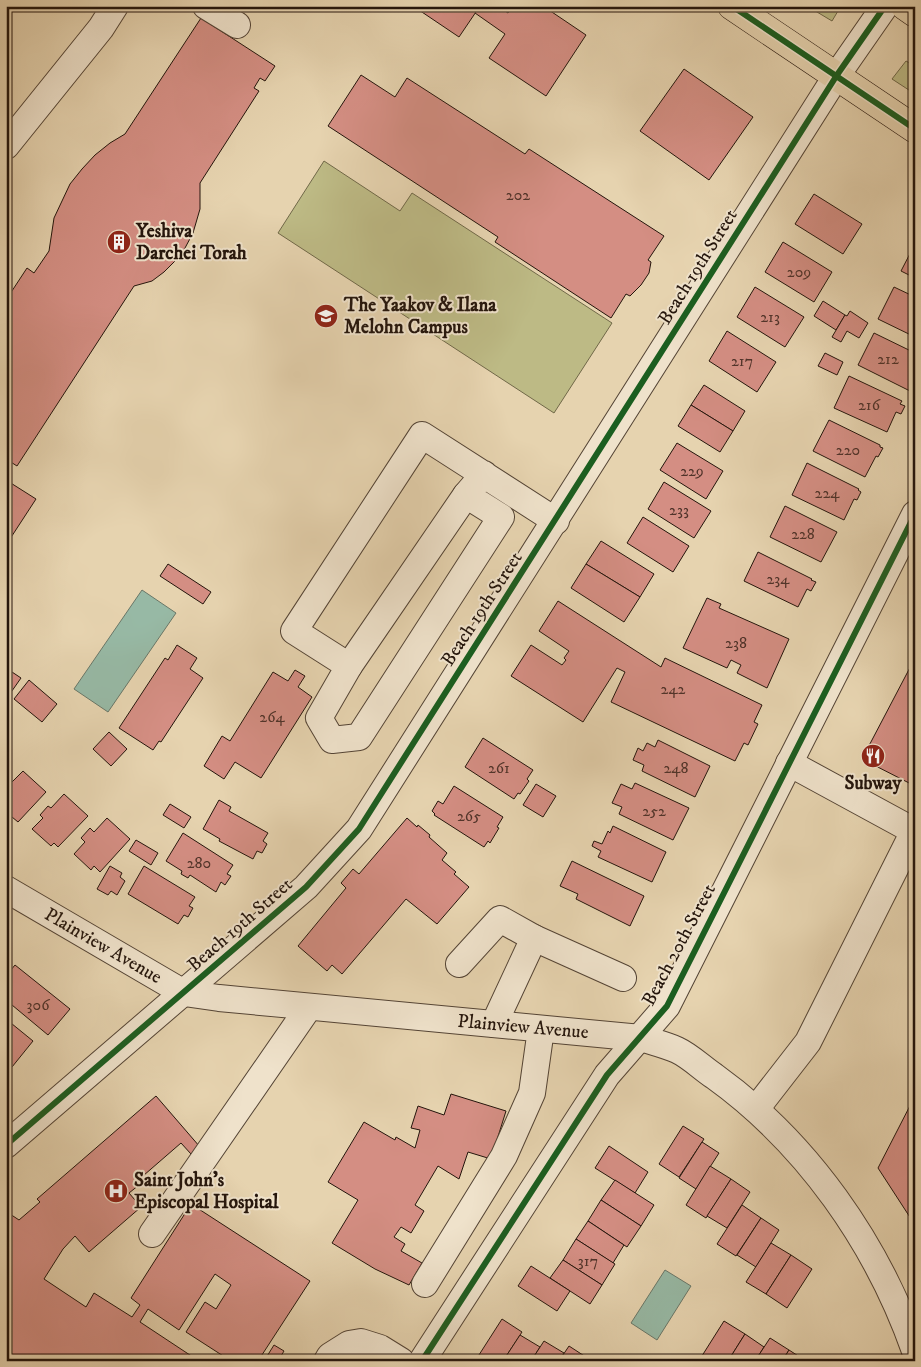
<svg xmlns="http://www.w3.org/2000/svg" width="921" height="1367" font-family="'IM FELL DW Pica',serif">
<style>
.green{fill:#bdba85;stroke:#706848}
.water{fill:#97b9a5;stroke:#697768}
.building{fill:#d48e83;stroke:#24150c}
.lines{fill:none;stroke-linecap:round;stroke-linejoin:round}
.minor-casing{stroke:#544435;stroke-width:28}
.major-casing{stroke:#24150c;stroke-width:29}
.minor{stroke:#efe2cb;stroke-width:26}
.major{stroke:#e6d3af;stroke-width:28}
.cycleway-casing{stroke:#efe2cb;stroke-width:9}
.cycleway{stroke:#1b5e20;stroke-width:6}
.labels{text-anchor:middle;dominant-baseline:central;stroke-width:4;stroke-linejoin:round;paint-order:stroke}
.number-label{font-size:16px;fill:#50332a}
.poi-label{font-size:19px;font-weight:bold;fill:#24150c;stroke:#efe2cb;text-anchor:start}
.street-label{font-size:19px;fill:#24150c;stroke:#efe2cb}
</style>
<rect width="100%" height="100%" fill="#e6d3af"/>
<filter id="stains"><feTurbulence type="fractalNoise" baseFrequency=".004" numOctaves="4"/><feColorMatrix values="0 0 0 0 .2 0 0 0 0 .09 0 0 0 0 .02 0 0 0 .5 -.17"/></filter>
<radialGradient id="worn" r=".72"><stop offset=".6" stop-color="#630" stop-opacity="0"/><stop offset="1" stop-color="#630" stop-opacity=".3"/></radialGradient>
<g class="green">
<path d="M807,6H841L832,21Z"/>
<path d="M906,61L915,66V94L892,79Z"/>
<path d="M324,161L400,211L412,193L612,323L554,413L278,233Z"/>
</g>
<g class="water">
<path d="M142,590L176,613L108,712L74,689Z"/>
<path d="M665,1270L691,1286L657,1340L631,1323Z"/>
</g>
<g class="building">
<path d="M413,6H480L459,37Z"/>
<path d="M480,6H498L508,13L513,6H543L586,35L546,96L489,58L505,34L475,13Z"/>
<path d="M201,18L275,66L265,81L260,78L254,88L259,91L200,183V209L193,233L185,248L175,261L164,272L152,281L134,286L17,466L6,459V300L27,268L34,273L49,251L54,218L70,184L82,169L95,155L110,143L125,134Z"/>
<path d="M684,69L753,117L709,180L640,131Z"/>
<path d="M361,75L395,97L407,78L525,154L529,149L664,236L648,260L651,262L649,273L641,285L630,296L626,294L611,318L495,242L498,237L328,126Z"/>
<path d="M814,194L862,224L843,254L795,224Z"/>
<path d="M783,242L832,272L814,302L765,272Z"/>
<path d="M915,244V278L901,271Z"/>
<path d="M755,287L804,317L785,347L737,317Z"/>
<path d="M894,287L915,297V337L878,319Z"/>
<path d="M823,301L845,315L836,330L814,316Z"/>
<path d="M850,311L868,323L859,338L847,331L841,342L832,337L845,315L847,316Z"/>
<path d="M727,331L776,362L757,392L709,361Z"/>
<path d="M874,333L915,353V382L910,391L858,365Z"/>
<path d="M825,353L843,362L837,375L818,366Z"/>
<path d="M849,376L902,401L900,404L905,406L901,414L896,412L887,432L834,408Z"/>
<path d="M704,385L745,411L733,431L691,405Z"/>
<path d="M691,405L733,431L720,452L678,426Z"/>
<path d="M829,420L880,445V447L883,448L878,457L876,456L865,477L813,451Z"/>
<path d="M677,443L723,471L706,499L660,470Z"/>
<path d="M807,463L859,489L858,490L861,492L857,500L854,499L844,520L792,495Z"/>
<path d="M6,480L36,499L6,545Z"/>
<path d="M664,482L711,511L694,538L648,509Z"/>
<path d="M785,506L837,532L821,562L770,537Z"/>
<path d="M643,517L689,546L673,572L627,543Z"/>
<path d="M601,541L654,574L640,597L586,564Z"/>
<path d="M758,552L812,579L811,580L816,582L811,591L807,589L798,607L744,581Z"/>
<path d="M168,564L211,592L203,604L160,576Z"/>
<path d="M586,564L640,597L624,622L571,588Z"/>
<path d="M707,598L721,604L719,608L789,639L767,688L737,673L741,665L731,660L727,668L683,648Z"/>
<path d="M558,601L661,667L665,658L762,705L754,722L758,724L748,745L744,743L735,761L611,702L625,672L617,668L583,722L511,676L531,645L562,665L566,660L564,658L569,651L539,631Z"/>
<path d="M177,645L197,658L190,669L203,678L161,742L159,741L153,750L119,728L165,658L168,660Z"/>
<path d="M915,658V786L862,759Z"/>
<path d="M6,668L21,678L7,698H6Z"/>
<path d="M295,670L305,676L298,687L312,697L261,778L235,762L224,779L204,766L222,736L230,741L273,672L288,681Z"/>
<path d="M29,680L57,704L42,722L14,699Z"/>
<path d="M109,732L127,749L111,766L93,749Z"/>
<path d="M483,738L533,770L527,779L529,781L520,794L518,793L514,799L465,767Z"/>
<path d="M658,740L710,766L695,797L642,771L644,765L633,760L638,748L643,751L647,743L655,747Z"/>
<path d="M23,771L46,792L18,822L6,812V782L10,784Z"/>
<path d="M635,783L689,808L673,840L619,814L622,807L612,803L621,784L632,789Z"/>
<path d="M536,784L556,796L543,817L523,805Z"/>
<path d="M454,786L503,817L497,827L499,828L490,843L488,841L484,847L434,815L435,814L432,811L438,801L443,804Z"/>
<path d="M64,794L88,816L58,847L54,843L51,846L32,829L43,818L40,815L48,806L51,808Z"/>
<path d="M219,800L231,807L229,811L268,833L263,841L267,844L262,853L257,851L253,859L219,841L220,839L203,829Z"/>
<path d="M170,804L191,817L184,828L163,815Z"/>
<path d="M107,818L130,839L100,872L94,866L91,870L74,854L85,842L81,838L90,828L94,832Z"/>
<path d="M407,818L417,827L418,825L430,835L429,837L447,853L442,860L456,872L454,874L469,887L437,924L406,899L342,974L332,965L327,971L298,946L346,888L341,883L353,869L359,874Z"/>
<path d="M613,826L666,852L652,882L598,857L601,851L592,846L594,841L602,844L608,831L610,833Z"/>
<path d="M183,833L233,865L227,874L231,876L225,885L221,882L216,892L190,875L188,878L181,874L182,871L166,861Z"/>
<path d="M136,840L158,853L151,865L129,851Z"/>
<path d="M572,861L644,896L630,926L576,899L578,894L560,886Z"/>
<path d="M110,866L122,873L120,877L125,881L117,895L111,891L108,895L97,889Z"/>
<path d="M144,866L195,897L189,906L193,908L188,917L184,915L178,924L128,894Z"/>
<path d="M15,965L70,1009L48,1035L6,1000V976Z"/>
<path d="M6,1019L33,1041L12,1067L6,1062Z"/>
<path d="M451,1094L506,1111L491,1159L468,1152L459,1179L438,1166L415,1205L424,1211L411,1233L401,1227L394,1237L405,1244L401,1251L422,1263L409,1285L375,1269L332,1243L358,1200L328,1182L364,1122L395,1140L396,1137L415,1148L420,1130L411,1128L418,1106L444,1115Z"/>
<path d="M156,1096L200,1147L191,1154L181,1143L136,1182L139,1185L129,1193L141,1207L89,1252L75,1236L63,1249L44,1279L86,1307L94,1293L132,1317L140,1305L131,1298L191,1204L310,1281L258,1361H231L186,1332L205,1302L216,1309L231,1285L215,1274L179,1330L148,1309L140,1322L199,1361H6V1214L7,1212L19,1220L40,1202L37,1199Z"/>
<path d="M915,1096V1225L878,1168Z"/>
<path d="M683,1126L704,1139L679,1177L659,1164Z"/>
<path d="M702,1142L719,1153L696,1189L679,1178Z"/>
<path d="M609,1146L648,1172L635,1193L595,1168Z"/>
<path d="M710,1166L731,1179L706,1218L686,1205Z"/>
<path d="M731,1179L750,1192L727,1228L707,1216Z"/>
<path d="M615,1180L654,1205L641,1226L601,1200Z"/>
<path d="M601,1200L641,1226L627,1247L588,1221Z"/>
<path d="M742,1205L761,1218L736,1256L717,1244Z"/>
<path d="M761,1218L779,1230L756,1267L737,1255Z"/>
<path d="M588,1221L624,1245L613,1263L576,1239Z"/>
<path d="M576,1239L615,1264L602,1285L563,1260Z"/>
<path d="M771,1243L791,1255L766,1294L746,1282Z"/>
<path d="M791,1255L812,1269L787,1308L766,1294Z"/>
<path d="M563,1260L602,1285L590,1304L550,1278Z"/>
<path d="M531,1266L570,1291L557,1311L518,1286Z"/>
<path d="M502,1319L522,1332L503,1361H481L477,1358Z"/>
<path d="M724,1321L745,1334L728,1361H703L700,1359Z"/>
<path d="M745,1334L764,1347L755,1361H728Z"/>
<path d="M520,1335L540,1347L531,1361H503Z"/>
<path d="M770,1338L789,1350L782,1361H755Z"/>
<path d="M544,1341L564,1353L559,1361H531Z"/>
<path d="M274,1345L284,1351L278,1361H264Z"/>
<path d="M569,1346L589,1359L588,1361H559Z"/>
<path d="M789,1350L806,1361H782Z"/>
</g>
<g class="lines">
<g class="minor-casing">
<g id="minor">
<path d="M206,6L237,25"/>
<path d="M6,146L101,28L115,6"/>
<path d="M484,474L466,495L501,517L359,737L332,740L319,718L349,666L294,631L422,435L556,521"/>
<path d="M349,666L466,495"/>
<path d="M6,889L184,993L219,998L641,1038C653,1042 666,1045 677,1050C690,1056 702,1068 714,1076C807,1143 877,1243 915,1351"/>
<path d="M459,964L500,919L534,938L623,978"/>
<path d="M494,1024L534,938"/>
<path d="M756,1109L808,1042L914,831L789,763"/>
<path d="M6,1145L306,887L359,829L837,75L885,6"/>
<path d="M152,1234L309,1007"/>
<path d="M425,1284L504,1156L532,1093L541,1029"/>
<path d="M327,1361L330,1356L349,1344L361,1342L380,1348L401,1361"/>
<path d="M422,1361L607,1075L667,1006L915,514"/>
</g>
</g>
<g class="major-casing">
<g id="major">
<path d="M732,6L915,129"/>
<path d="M905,6L915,13"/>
</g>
</g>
<use href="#minor" class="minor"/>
<use href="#major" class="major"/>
<g class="cycleway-casing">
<g id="cycleway">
<path d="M732,6L915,129"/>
<path d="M6,1145L306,887L359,829L837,75L885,6"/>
<path d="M422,1361L607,1075L667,1006L915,514"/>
</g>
</g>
<use href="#cycleway" class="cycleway"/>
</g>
<defs>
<g id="building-disc" transform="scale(1.25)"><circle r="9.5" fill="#8f2418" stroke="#efe2cb"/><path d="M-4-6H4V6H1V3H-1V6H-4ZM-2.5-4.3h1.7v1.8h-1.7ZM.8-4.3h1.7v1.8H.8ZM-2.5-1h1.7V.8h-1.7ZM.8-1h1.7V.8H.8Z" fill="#fff"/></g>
<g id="school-disc" transform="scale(1.25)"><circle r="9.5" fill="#8f2418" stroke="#efe2cb"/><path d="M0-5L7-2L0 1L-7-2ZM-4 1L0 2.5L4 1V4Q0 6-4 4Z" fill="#fff"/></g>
<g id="restaurant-disc" transform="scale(1.25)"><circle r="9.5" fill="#8f2418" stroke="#efe2cb"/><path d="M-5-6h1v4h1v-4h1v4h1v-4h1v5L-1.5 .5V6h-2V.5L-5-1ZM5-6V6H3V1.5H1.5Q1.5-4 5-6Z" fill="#fff"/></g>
<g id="hospital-disc" transform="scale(1.25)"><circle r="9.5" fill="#8f2418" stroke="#efe2cb"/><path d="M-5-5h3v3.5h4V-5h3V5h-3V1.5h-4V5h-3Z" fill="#fff"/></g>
</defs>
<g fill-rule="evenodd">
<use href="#building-disc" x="119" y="242"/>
<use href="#school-disc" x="326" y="316"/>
<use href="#restaurant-disc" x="873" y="756"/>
<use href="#hospital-disc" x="116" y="1191"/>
</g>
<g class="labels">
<g class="number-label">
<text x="518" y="195">202</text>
<text x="799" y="272">209</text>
<text x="770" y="317">213</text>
<text x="888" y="359">212</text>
<text x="742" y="361">217</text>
<text x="869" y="405">216</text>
<text x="848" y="450">220</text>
<text x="692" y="471">229</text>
<text x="827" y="493">224</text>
<text x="679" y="510">233</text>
<text x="803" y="534">228</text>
<text x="778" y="579">234</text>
<text x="736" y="643">238</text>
<text x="673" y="689">242</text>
<text x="272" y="717">264</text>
<text x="499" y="768">261</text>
<text x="676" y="768">248</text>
<text x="654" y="811">252</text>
<text x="469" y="816">265</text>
<text x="199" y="863">280</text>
<text x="38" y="1005">306</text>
<text x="588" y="1261">317</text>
</g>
<g class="poi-label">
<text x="136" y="231">Yeshiva<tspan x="136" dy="22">Darchei Torah</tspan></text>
<text x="344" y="305">The Yaakov &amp; Ilana<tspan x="344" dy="22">Melohn Campus</tspan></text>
<text x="873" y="783" text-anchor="middle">Subway</text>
<text x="134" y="1180">Saint John's<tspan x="134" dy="22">Episcopal Hospital</tspan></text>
</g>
<g class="street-label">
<text transform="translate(698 267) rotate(-58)">Beach 19th Street</text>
<text transform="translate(482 609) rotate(-57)">Beach 19th Street</text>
<text transform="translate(240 925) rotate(-41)">Beach 19th Street</text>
<text transform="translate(679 945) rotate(-62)">Beach 20th Street</text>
<text transform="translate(103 946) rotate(30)">Plainview Avenue</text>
<text transform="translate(523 1027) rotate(5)">Plainview Avenue</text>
</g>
</g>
<rect width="921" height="1367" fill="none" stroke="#e6d3af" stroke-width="25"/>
<rect x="8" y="8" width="906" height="1352" fill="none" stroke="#24150c" stroke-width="2.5"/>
<rect x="12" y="12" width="896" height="1342" fill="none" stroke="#24150c"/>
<rect width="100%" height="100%" filter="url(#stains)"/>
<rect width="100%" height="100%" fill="url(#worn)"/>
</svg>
